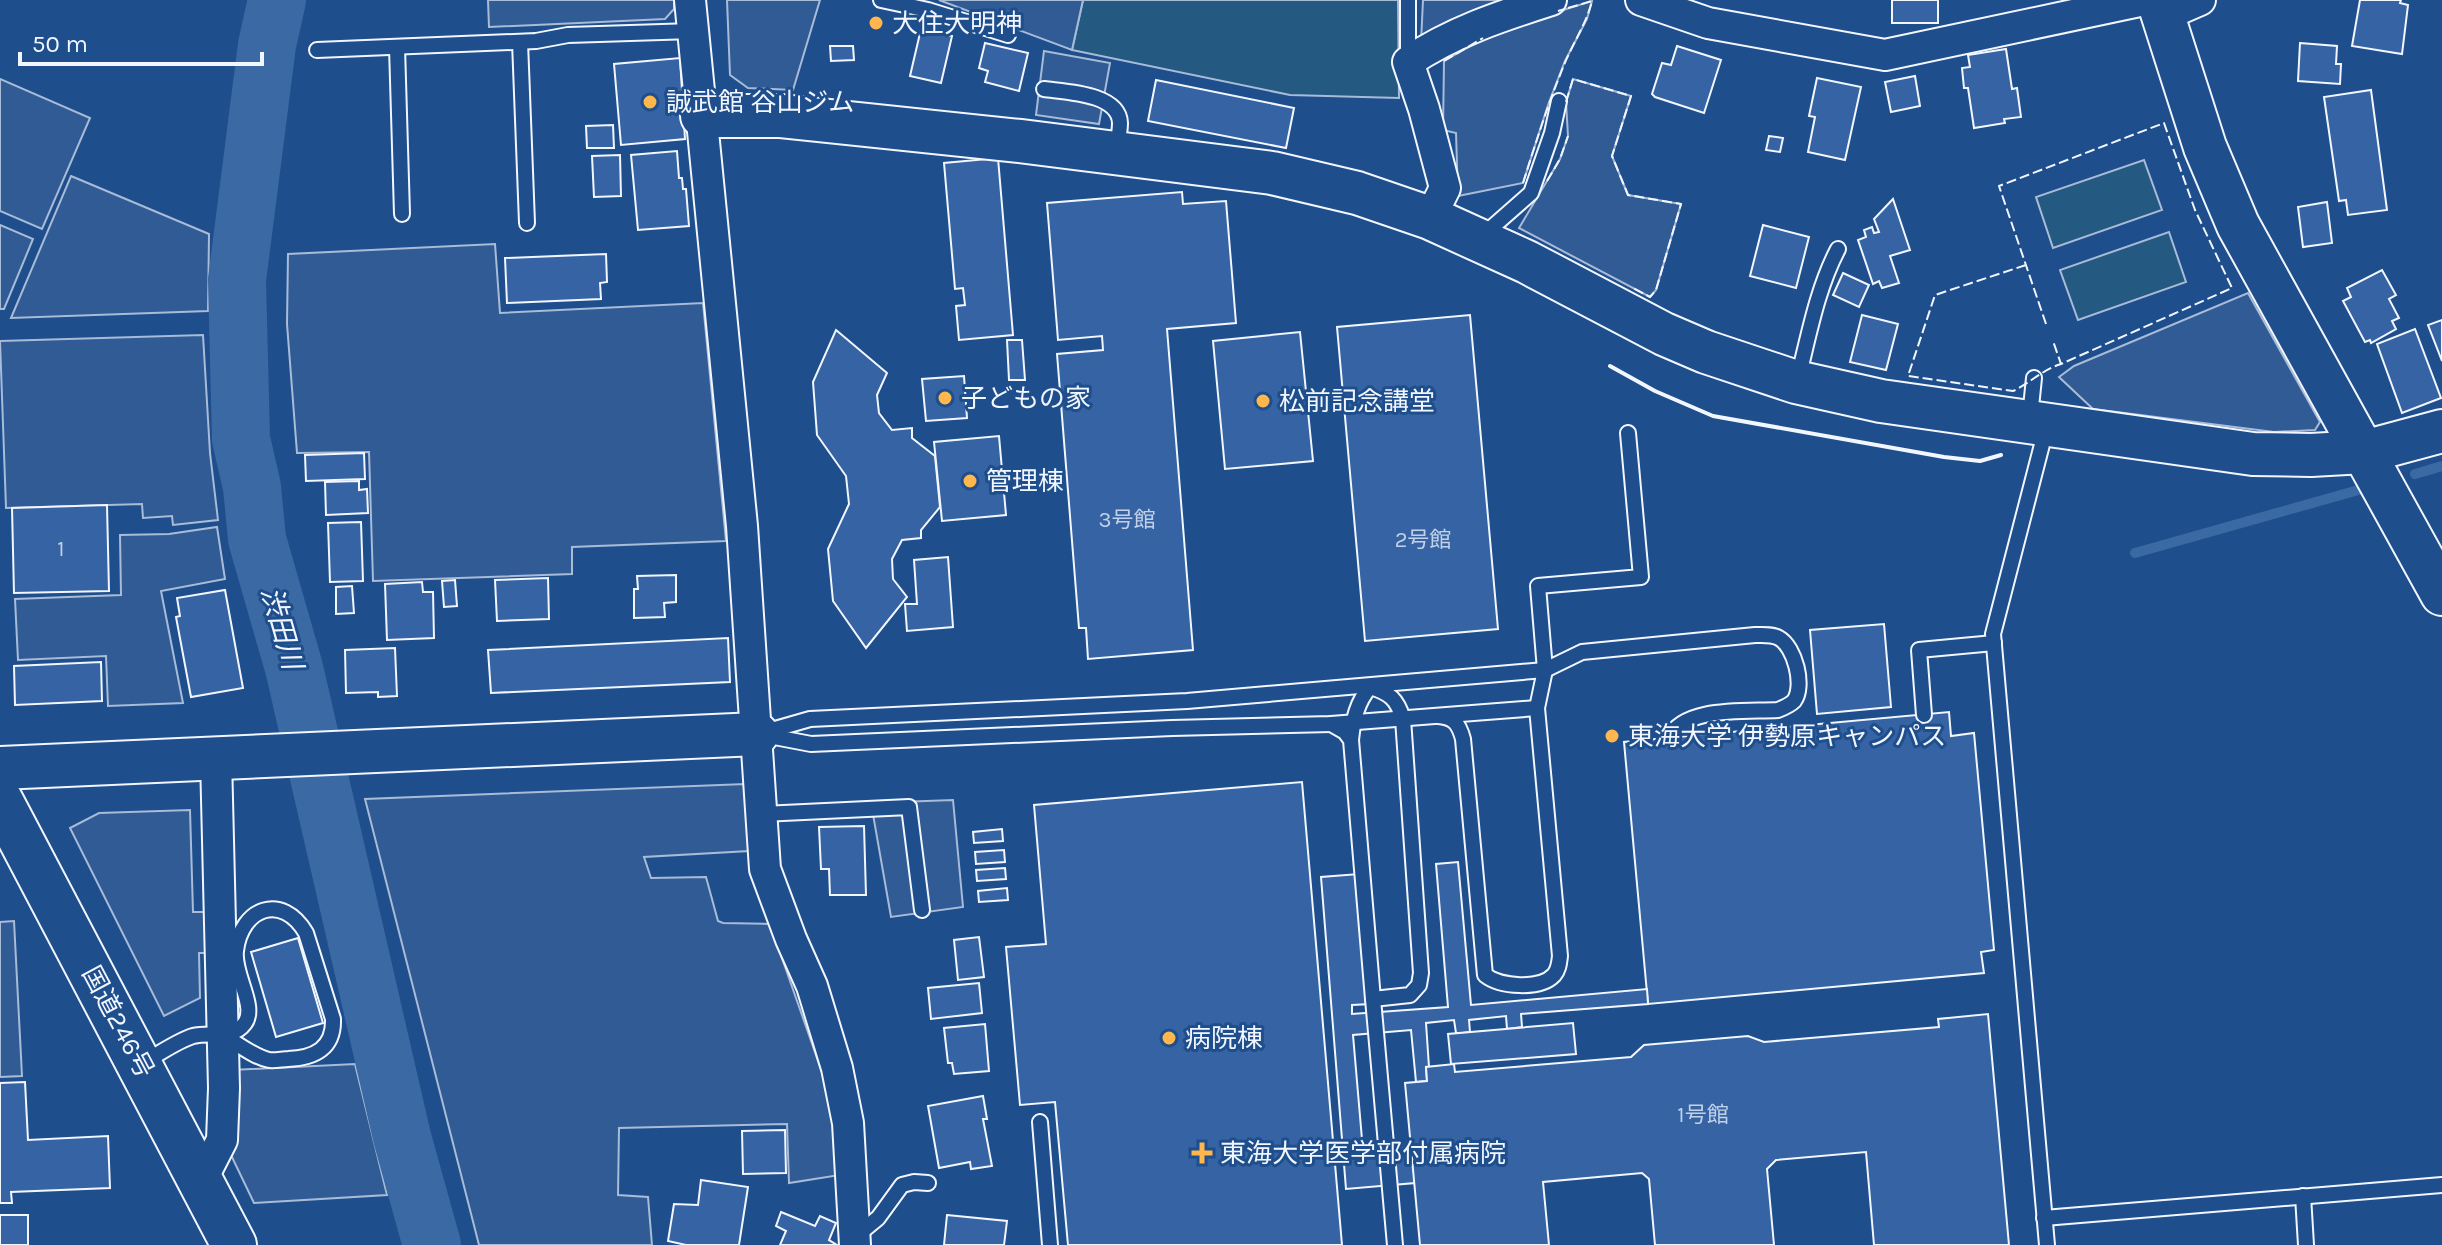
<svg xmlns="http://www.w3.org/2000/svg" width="2442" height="1245" font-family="Karla,'Noto Sans JP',sans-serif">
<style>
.green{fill:#245a82;stroke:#a8bbd7;stroke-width:2}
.parking{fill:#305b95;stroke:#a8bbd7;stroke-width:2}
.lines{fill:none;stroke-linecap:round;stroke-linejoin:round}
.stream{stroke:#3b69a3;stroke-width:10}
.river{stroke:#3b69a3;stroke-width:58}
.building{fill:#3563a3;stroke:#f2f6ff;stroke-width:2}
.lane-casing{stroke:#f2f6ff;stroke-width:18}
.street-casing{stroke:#f2f6ff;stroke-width:34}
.secondary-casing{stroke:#f2f6ff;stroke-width:46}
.highway-casing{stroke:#f2f6ff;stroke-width:48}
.lane{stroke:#1f4e8c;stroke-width:14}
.street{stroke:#1f4e8c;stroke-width:30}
.secondary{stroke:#1f4e8c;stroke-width:42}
.highway{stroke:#1f4e8c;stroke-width:44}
.fence{stroke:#f2f6ff;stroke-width:2;stroke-dasharray:10 4;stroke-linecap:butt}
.wall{stroke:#f2f6ff;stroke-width:4}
.poi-dot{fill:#ffb74d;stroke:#1f4e8c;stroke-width:3}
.labels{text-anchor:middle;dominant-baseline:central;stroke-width:6;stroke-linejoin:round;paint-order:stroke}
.number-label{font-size:22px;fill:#c3d1e8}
.poi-label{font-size:26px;fill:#f2f6ff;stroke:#1f4e8c;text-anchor:start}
.street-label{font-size:26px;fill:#f2f6ff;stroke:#1f4e8c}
.water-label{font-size:28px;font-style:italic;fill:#f2f6ff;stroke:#1f4e8c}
</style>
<rect width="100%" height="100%" fill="#1f4e8c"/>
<g class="green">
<path d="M1083,0H1398L1399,98L1290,95L1072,50Z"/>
<path d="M2144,160L2162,210L2053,248L2036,197Z"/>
<path d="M2169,232L2186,282L2078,320L2060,270Z"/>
</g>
<g class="parking">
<path d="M488,0H674V9L665,19L489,27Z"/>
<path d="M727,0H820L793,90L748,88L730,75Z"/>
<path d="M939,0H1083L1072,50Z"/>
<path d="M1423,0H1514L1421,43Z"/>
<path d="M1592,1L1587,19L1565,61L1548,105L1523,183L1458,196L1456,133L1443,130L1444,61L1499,30Z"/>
<path d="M1044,51L1110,63L1099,124L1036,115Z"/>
<path d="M0,79L90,118L42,229L0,211Z"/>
<path d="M1573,79L1631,96L1612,156L1628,195L1681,204L1656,290L1650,297L1519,228L1560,159L1568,136L1566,102Z"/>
<path d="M71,176L209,234L208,311L11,318Z"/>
<path d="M0,225L33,239L4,309H0Z"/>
<path d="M495,244L500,313L703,303L726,541L572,547V574L373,581L369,452L297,453L287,324L288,254Z"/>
<path d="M2248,293L2320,422L2315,430L2274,432L2093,409L2059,377L2074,366Z"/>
<path d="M203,335L210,453L218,520L173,525L172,516L143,518L142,504L6,508L0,341Z"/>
<path d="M217,527L225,579L161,591L183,703L108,706L106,656L18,660L15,599L121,595L120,535L169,534Z"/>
<path d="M745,784L749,851L644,857L651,878L706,877L718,921L723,923L770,924L836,1112L840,1175L789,1183L787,1124L619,1128L618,1195L648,1197L652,1245H479L365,799Z"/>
<path d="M953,800L963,907L891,917L871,803Z"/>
<path d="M190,810L193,912H209L211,953H199L200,998L164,1016L70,828L99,813Z"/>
<path d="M14,921L22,1076L0,1077V922Z"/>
<path d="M355,1064L387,1195L254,1203L230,1153L232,1070Z"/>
</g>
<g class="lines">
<g class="stream">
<path d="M2415,474L2442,466"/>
<path d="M2135,553L2362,489"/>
</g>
<path class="river" d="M277,0L267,45L237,280L241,439L252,487L257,539L294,668L402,1137L432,1245"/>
</g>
<g class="building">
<rect x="1892" y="0" width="46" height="23"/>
<path d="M2360,0H2401L2400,3L2408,5L2402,54L2352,46Z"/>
<path d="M921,29L952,36L941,83L910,76Z"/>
<path d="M985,43L1028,53L1019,91L985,82L988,71L979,68Z"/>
<path d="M2300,43L2337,46L2336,64H2341L2340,84L2298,81Z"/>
<path d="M830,46H853L854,60L831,61Z"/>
<path d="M1677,46L1721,60L1704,113L1655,97L1652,94L1662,63L1671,65Z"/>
<path d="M2006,49L2012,89L2017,88L2021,117L2004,119L2005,123L1974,128L1968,88H1964L1962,68L1970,67L1968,55Z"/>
<path d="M680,58L685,139L621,145L614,64Z"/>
<path d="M1915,76L1920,106L1891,112L1885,82Z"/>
<path d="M1817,78L1861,87L1845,160L1808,152L1815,117L1809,116Z"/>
<path d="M1156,80L1294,108L1286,148L1148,121Z"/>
<path d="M2371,90L2387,210L2348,215L2346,200L2339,201L2324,97Z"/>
<path d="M613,125L614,148H587L586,126Z"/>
<path d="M1769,136L1783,138L1780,152L1766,150Z"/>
<path d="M677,151L679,178H682L683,189H686L689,226L638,230L631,155Z"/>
<path d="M620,155L621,196L594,197L592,156Z"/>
<path d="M998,158L1013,335L959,340L956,306L965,305L963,288L955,289L944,163Z"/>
<path d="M1182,192L1183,204L1226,201L1236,323L1167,329L1193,650L1088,659L1086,628H1079L1057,354L1103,350L1102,336L1058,340L1047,203Z"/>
<path d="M1893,199L1910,250L1890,256L1899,283L1882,288L1879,281L1873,284L1858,240L1866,237L1864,230L1872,227L1874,233L1879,232L1874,219Z"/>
<path d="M2327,202L2332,243L2303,247L2298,207Z"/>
<path d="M1763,225L1809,237L1796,288L1750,276Z"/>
<path d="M606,254L607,282L600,283L601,299L507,303L505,258Z"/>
<path d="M2382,270L2396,295L2389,299L2399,318L2392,321L2396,329L2371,343L2370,340L2365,342L2343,301L2351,297L2347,288Z"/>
<path d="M1843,273L1869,285L1859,307L1833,295Z"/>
<path d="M1470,315L1498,629L1365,641L1337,327Z"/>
<path d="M1862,315L1898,324L1886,370L1850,362Z"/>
<path d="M2442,320V361L2428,325Z"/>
<path d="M2415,329L2441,398L2402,413L2377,344Z"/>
<path d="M836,330L887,373L877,395L879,413L892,430L912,428V438L935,456L940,507L921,530V538L902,540L892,559L893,579L907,597L866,648L833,601L828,549L849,504L846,476L817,435L813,382Z"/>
<path d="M1300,332L1313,461L1225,469L1213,341Z"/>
<path d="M1007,340H1022L1025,380H1009Z"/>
<path d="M964,376L967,418L926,421L922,379Z"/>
<path d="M999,436L1006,515L942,521L934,442Z"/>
<path d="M364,453L365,479L306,481L305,455Z"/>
<path d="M359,481V490L367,489L368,513L326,515L325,482Z"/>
<path d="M107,505L109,591L14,593L12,508Z"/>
<path d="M361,522L363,581L330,582L328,523Z"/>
<path d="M948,557L953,627L907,631L905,604H917L914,560Z"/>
<path d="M676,575V602L664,603L665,617L634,618V589H638L637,576Z"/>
<path d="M548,578L549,619L497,621L495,580Z"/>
<path d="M455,580L457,606L444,607L442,581Z"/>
<path d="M422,582L423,592H433L434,638L387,640L385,584Z"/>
<path d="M352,586L354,613L336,614V587Z"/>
<path d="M225,590L243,688L191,697L176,617L180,616L177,598Z"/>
<path d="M1884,624L1891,707L1817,714L1810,630Z"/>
<path d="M728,638L730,682L491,693L488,650Z"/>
<path d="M395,648L397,696L378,697V692L346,693L345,650Z"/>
<path d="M101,662L102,701L15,705L14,666Z"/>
<path d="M1949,712L1951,736L1974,733L1994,950L1981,952L1984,973L1648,1004L1624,742Z"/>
<path d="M1302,782L1342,1245H1068L1055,1102L1020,1105L1006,947L1046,944L1034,805Z"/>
<path d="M864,826L866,895H830L829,869H821L819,827Z"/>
<path d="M1002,829L1003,841L974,843L973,832Z"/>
<path d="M1004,850L1005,862L976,864L975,852Z"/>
<path d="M1458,862L1471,1005L1647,989L1648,1004L1521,1014L1522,1027L1507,1029L1506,1016L1469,1020L1470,1032L1463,1033H1456L1454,1020L1426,1023L1429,1067H1426L1427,1081L1416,1082L1411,1030L1353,1035L1363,1151L1411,1147L1415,1183L1346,1189L1321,877L1359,874L1371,1004L1352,1005V1014L1448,1007L1436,864Z"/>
<path d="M1005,868L1006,879L977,881L976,870Z"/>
<path d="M1007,888L1008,900L979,902L978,891Z"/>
<path d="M979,937L984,977L958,980L954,940Z"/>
<path d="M298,938L323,1023L276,1037L251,952Z"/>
<path d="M979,983L982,1013L931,1019L928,988Z"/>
<path d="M1988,1014L2009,1245H1874L1866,1152L1776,1160L1767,1169L1774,1245H1655L1649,1179L1642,1173L1543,1182L1549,1245H1420L1405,1083L1427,1081L1426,1067L1454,1064L1455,1072L1631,1057L1644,1045L1748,1036L1764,1042L1939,1027L1938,1019Z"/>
<path d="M1573,1023L1576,1054L1451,1064L1448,1034Z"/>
<path d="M985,1024L989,1071L954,1074L952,1063H948L944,1028Z"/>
<path d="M25,1082L28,1140L108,1136L110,1188L11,1192L12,1203H0V1083Z"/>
<path d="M983,1096L987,1119H983L992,1166L971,1169L970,1162L939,1168L928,1106Z"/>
<path d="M785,1130L786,1173L743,1174L742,1131Z"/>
<path d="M701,1180L748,1187L739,1245H686L668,1241L674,1204L698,1205Z"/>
<path d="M781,1212L815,1226L820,1216L836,1223L829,1240L837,1245H780L786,1231L776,1226Z"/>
<rect x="0" y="1215" width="28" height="30"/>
<path d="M947,1215L1007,1221L1004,1245H944Z"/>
</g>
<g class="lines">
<g class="lane-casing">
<g id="lane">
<path d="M881,0L928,10L1008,35"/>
<path d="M1408,0V62"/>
<path d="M520,42L527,223"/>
<path d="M397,47L402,214"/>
<path d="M317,50L536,41L568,35L693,31"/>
<path d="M1044,89C1065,92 1119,93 1120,123C1120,131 1118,140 1117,149"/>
<path d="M1481,237L1531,193L1552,133L1559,101"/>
<path d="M1798,378C1809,335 1817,289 1838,249"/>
<path d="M2030,417L2034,378"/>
<path d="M2046,429L1993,634L2047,1245"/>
<path d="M1924,715L1919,650L1994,643"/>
<path d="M1438,716C1454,717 1459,724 1463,739L1485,975C1500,987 1540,990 1554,975C1559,969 1559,963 1560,956L1537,708L1545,670L1538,586L1641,577L1628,433"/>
<path d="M1331,724L1345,732L1351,740L1373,999L1410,995L1419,985L1421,973L1403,719C1397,699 1390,693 1370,687C1357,702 1353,720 1351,740"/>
<path d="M761,733L810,719L1187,701L1545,670L1582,652L1755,635C1763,635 1772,634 1779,638C1795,647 1805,686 1794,701C1790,705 1783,708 1778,710C1746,712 1684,706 1669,738"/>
<path d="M764,735L811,744L1172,728L1331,724L1537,708"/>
<path d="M762,814L909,807L922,910"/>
<path d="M1373,999L1395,1245"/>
<path d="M144,1062C159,1054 177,1041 193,1036C211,1031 232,1041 245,1023C257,1006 233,974 236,951C241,908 282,892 306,933L333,1019C334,1048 315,1058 288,1059C283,1059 274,1061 269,1060C254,1057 237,1043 224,1036"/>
<path d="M1040,1122L1050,1245"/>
<path d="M2303,1196L2306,1245"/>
<path d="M2044,1218L2442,1185"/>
<path d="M855,1237L878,1218L902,1185L914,1182L928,1183"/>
</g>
</g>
<g class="street-casing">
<g id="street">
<path d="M690,0L742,526L765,869L791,939L812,986L837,1068L848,1123L855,1245"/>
<path d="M1641,0L1708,23L1885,55L2144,0"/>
<path d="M2163,16L2200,0"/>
<path d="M1430,218L1445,188L1424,109L1408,62C1452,32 1501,16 1551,0"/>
<path d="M201,1181L222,1140L224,1088L216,758"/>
</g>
</g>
<g class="secondary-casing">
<g id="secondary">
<path d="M2158,0L2205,147L2238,225L2442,594"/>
<path d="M702,116H781L1020,141L1272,173L1357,193L1430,218L1527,262L1664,334L1706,352L1796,382L1881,401L2253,454L2311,455L2364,452L2442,431"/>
<path d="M0,768L757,734"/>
</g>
</g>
<g class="highway-casing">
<path id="highway" d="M0,800L234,1245"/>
</g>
<use href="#lane" class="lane"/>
<use href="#street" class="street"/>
<use href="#secondary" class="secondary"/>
<use href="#highway" class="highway"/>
<g class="fence">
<path d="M1444,61L1483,38"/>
<path d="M1566,102L1573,79L1631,96L1612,156L1628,195L1681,204L1656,290L1650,297L1633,288"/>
<path d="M1547,181L1560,159L1568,136"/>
<path d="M1523,183C1535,145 1547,107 1562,70C1571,46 1586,25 1592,1L1558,11"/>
<path d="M2026,265L1935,295L1908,376L2013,391C2030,383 2042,370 2061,364"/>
<path d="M2046,324L1999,186L2164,123L2195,210L2232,288L2061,364L2053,341"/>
</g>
<path class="wall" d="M1610,366L1655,391L1713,416L1944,457L1980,461L2001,455"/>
</g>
<g class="poi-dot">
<circle cx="876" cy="23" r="8"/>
<circle cx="650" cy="102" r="8"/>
<circle cx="945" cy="398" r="8"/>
<circle cx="1263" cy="401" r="8"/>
<circle cx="970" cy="481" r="8"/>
<circle cx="1612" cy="736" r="8"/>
<circle cx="1169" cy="1038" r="8"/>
<path d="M1198 1141h8v8h8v8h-8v8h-8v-8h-8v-8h8z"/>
</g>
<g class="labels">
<g class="number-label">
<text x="1127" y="520">3号館</text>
<text x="1423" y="540">2号館</text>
<text x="61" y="549">1</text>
<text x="1703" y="1115">1号館</text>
</g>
<g class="poi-label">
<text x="892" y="23">大住大明神</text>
<text x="666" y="102">誠武館 谷山ジム</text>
<text x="961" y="398">子どもの家</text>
<text x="1279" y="401">松前記念講堂</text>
<text x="986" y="481">管理棟</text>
<text x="1628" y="736">東海大学 伊勢原キャンパス</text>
<text x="1185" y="1038">病院棟</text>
<text x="1220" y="1153">東海大学医学部付属病院</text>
</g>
<g class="street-label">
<text transform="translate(118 1022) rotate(62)">国道246号</text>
</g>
<g class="water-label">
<text transform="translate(282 628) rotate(74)">渋田川</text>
</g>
</g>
<path d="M20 52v12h242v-12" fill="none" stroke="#f2f6ff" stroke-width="4"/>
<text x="32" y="52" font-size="24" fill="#f2f6ff" stroke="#1f4e8c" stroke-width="6" paint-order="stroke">50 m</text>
</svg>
